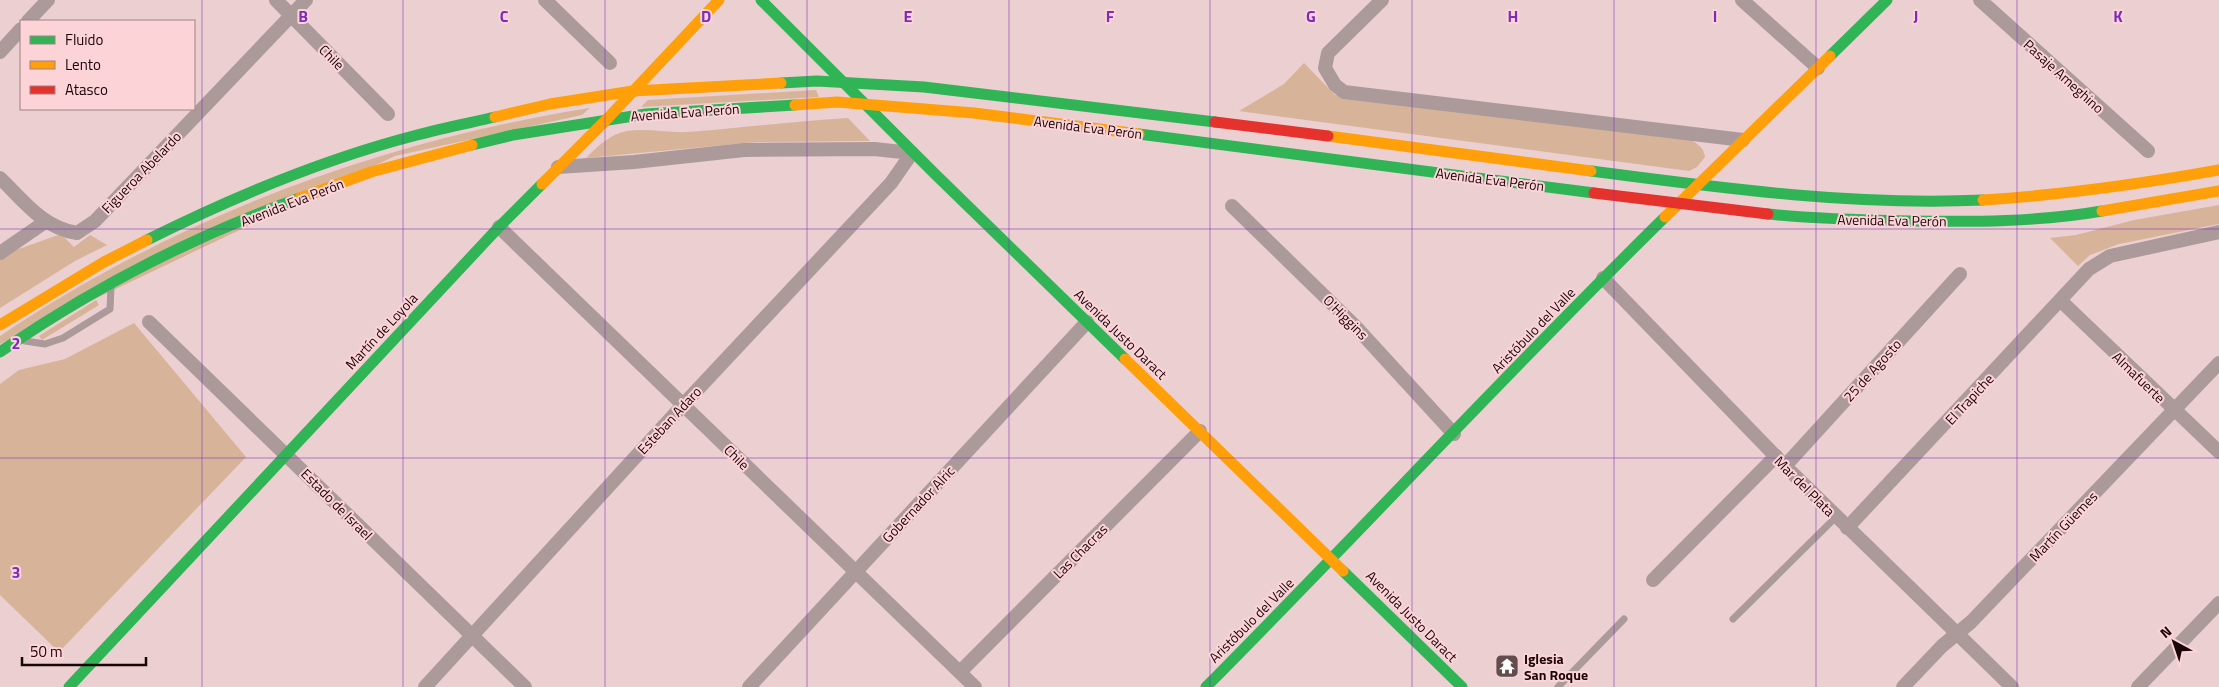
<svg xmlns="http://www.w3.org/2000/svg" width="2219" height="687" font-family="'Titillium Web',sans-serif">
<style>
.green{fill:#d7b499}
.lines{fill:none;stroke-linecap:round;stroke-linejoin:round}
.lane{stroke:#ac9a9b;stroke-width:7}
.street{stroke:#ac9a9b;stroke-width:14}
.fast{stroke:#30b455;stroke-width:11}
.slow{stroke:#ff9f0a;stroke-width:11}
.jam{stroke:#e5322d;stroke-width:11}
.grid{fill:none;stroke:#7b2cbf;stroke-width:1;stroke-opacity:0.55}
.labels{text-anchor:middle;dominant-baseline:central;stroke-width:4;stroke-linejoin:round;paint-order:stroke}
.street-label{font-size:14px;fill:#1a0508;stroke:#fcd3d7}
.poi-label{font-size:14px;font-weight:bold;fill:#1a0508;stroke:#fcd3d7;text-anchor:start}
.grid-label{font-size:16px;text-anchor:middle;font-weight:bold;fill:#7b2cbf;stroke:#fcd3d7;stroke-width:4;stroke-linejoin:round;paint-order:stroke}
</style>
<rect width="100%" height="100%" fill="#ebcfd1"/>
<g class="green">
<path d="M1304,63L1335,95L1691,140C1699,145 1704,148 1705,157L1697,167L1689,171L1239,111L1284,84Z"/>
<path d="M816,90L819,97L641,107L648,100Z"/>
<path d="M590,108L582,115L395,156L0,344V336C177,217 380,141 590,108Z"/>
<path d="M848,118L870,141L757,142L586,158C598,146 610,134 627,131C646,128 668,133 688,132C742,128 795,121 848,118Z"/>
<path d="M2219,205V224L2119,244L2090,255L2078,266L2050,238L2076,235L2134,220Z"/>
<path d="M61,234L74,247L90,235L107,245L75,261L0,308V260L13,251Z"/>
<path d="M96,300L99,305L42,340L39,336Z"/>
<path d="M134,323L246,457L59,652L0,595V384L19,370L65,359Z"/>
</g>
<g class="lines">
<g class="lane">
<path d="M25,341L45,344L63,338L110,309L111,287"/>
<path d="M1733,619L1836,517"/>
<path d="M1558,687L1624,619"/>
</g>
<g class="street">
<path d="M276,0L388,114"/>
<path d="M545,0L610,63"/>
<path d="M1382,0L1328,53L1325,68L1335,85L1344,92L1743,140"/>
<path d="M1742,0L1818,68"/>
<path d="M1980,0L2148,151"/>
<path d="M28,21L48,0"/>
<path d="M0,52L21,29"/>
<path d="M0,178C24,201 43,228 77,233L95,221L306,0"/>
<path d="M1232,206L1355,326L1454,434"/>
<path d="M499,227L975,687"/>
<path d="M0,253L45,222"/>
<path d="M1603,278L1785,466L2012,687"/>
<path d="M2061,301L2219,452"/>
<path d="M149,322L525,687"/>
<path d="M1785,466L1960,274"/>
<path d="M1847,528L2089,269L2110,256L2219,232"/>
<path d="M1653,580L1776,456"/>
<path d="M960,672L1200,431"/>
<path d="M425,687L683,405L891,183L912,153L874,149L744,150L634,162L558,167"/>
<path d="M749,687L1087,322"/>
<path d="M1903,687L1942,646L1971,622L2219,363"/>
<path d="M2138,687L2219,603"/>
</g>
<g class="fast">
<path d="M761,0L935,174L1125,359"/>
<path d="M1830,56L1887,0"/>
<path d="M781,83L817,81L924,87L1215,122"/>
<path d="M1139,134L1594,193"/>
<path d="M472,145L513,135L646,114L795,105"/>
<path d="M1591,171C1721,188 1852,206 1983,200"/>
<path d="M1768,214C1815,219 1861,220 1909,221C1973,222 2038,222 2102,211"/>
<path d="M147,240C233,197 324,159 417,135C443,128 469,123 495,117"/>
<path d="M0,352C93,288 193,236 300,198"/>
<path d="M1343,571L1462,687"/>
<path d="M69,687L499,227L542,184"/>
<path d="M1206,687C1360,532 1509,370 1665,217"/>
</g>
<g class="slow">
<path d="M795,105L837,102L974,113L1139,134"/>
<path d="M495,117L550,104L633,91L781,83"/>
<path d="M1328,136L1591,171"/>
<path d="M542,184L608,118L719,0"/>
<path d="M300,198L371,172L472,145"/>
<path d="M1983,200C2062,195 2141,184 2219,170"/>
<path d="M2102,211L2219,191"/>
<path d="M1665,217L1830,56"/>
<path d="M0,325L104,262L147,240"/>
<path d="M1125,359L1343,571"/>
</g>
<g class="jam">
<path d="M1215,122L1328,136"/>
<path d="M1594,193L1768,214"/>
</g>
</g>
<path class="grid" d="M202,0V687M403,0V687M605,0V687M807,0V687M1009,0V687M1210,0V687M1412,0V687M1614,0V687M1816,0V687M2017,0V687M0,229H2219M0,458H2219"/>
<defs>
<g id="temple-square" transform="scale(1.25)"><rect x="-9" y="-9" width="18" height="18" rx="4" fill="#634c4e" stroke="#fcd3d7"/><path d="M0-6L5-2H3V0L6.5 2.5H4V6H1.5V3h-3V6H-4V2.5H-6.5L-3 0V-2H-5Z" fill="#fff"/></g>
</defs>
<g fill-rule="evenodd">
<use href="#temple-square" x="1507" y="666"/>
</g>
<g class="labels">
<g class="street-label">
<text transform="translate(332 57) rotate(45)">Chile</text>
<text transform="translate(2064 76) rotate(42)">Pasaje Ameghino</text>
<text transform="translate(685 112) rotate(-4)">Avenida Eva Perón</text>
<text transform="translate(1088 127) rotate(7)">Avenida Eva Perón</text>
<text transform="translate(141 172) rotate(-46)">Figueroa Abelardo</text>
<text transform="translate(1490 179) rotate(7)">Avenida Eva Perón</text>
<text transform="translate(292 202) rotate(-21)">Avenida Eva Perón</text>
<text transform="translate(1892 220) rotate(1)">Avenida Eva Perón</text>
<text transform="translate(1346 317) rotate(45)">O'Higgins</text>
<text transform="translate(1533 330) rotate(-46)">Aristóbulo del Valle</text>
<text transform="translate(381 331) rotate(-47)">Martín de Loyola</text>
<text transform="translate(1121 334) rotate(44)">Avenida Justo Daract</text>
<text transform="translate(1872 370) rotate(-48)">25 de Agosto</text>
<text transform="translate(2139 377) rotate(44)">Almafuerte</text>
<text transform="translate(1969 399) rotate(-47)">El Trapiche</text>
<text transform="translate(669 420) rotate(-47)">Esteban Adaro</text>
<text transform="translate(737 457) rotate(44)">Chile</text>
<text transform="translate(1805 486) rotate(45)">Mar del Plata</text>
<text transform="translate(337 504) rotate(45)">Estado de Israel</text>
<text transform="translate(918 504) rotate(-47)">Gobernador Alric</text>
<text transform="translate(2063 526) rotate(-46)">Martín Güemes</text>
<text transform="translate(1080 551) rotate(-45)">Las Chacras</text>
<text transform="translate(1412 616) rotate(45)">Avenida Justo Daract</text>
<text transform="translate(1251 620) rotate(-45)">Aristóbulo del Valle</text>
</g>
<g class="poi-label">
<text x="1524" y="658">Iglesia<tspan x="1524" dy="16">San Roque</tspan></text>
</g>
</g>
<g class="grid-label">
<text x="303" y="22">B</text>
<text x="504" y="22">C</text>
<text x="706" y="22">D</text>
<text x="908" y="22">E</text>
<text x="1110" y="22">F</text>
<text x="1311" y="22">G</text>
<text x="1513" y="22">H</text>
<text x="1715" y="22">I</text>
<text x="1916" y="22">J</text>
<text x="2118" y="22">K</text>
<text x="16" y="349">2</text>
<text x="16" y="578">3</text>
</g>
<rect x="20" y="20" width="175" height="90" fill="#fcd3d7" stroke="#a28184"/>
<rect x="30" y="36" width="25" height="8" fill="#30b455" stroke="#a28184"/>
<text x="65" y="45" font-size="15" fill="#1a0508">Fluido</text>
<rect x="30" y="61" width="25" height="8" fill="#ff9f0a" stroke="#a28184"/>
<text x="65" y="70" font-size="15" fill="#1a0508">Lento</text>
<rect x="30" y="86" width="25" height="8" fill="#e5322d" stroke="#a28184"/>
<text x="65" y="95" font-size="15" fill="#1a0508">Atasco</text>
<g transform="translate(2174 642) rotate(320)" stroke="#fcd3d7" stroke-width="4" paint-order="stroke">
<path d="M0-4L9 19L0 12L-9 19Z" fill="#1a0508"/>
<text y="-8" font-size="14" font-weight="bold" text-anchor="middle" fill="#1a0508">N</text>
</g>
<path d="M22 657v8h124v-8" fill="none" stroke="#1a0508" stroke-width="2.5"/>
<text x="30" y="657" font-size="15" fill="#1a0508" stroke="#fcd3d7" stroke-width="4" paint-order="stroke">50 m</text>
</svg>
